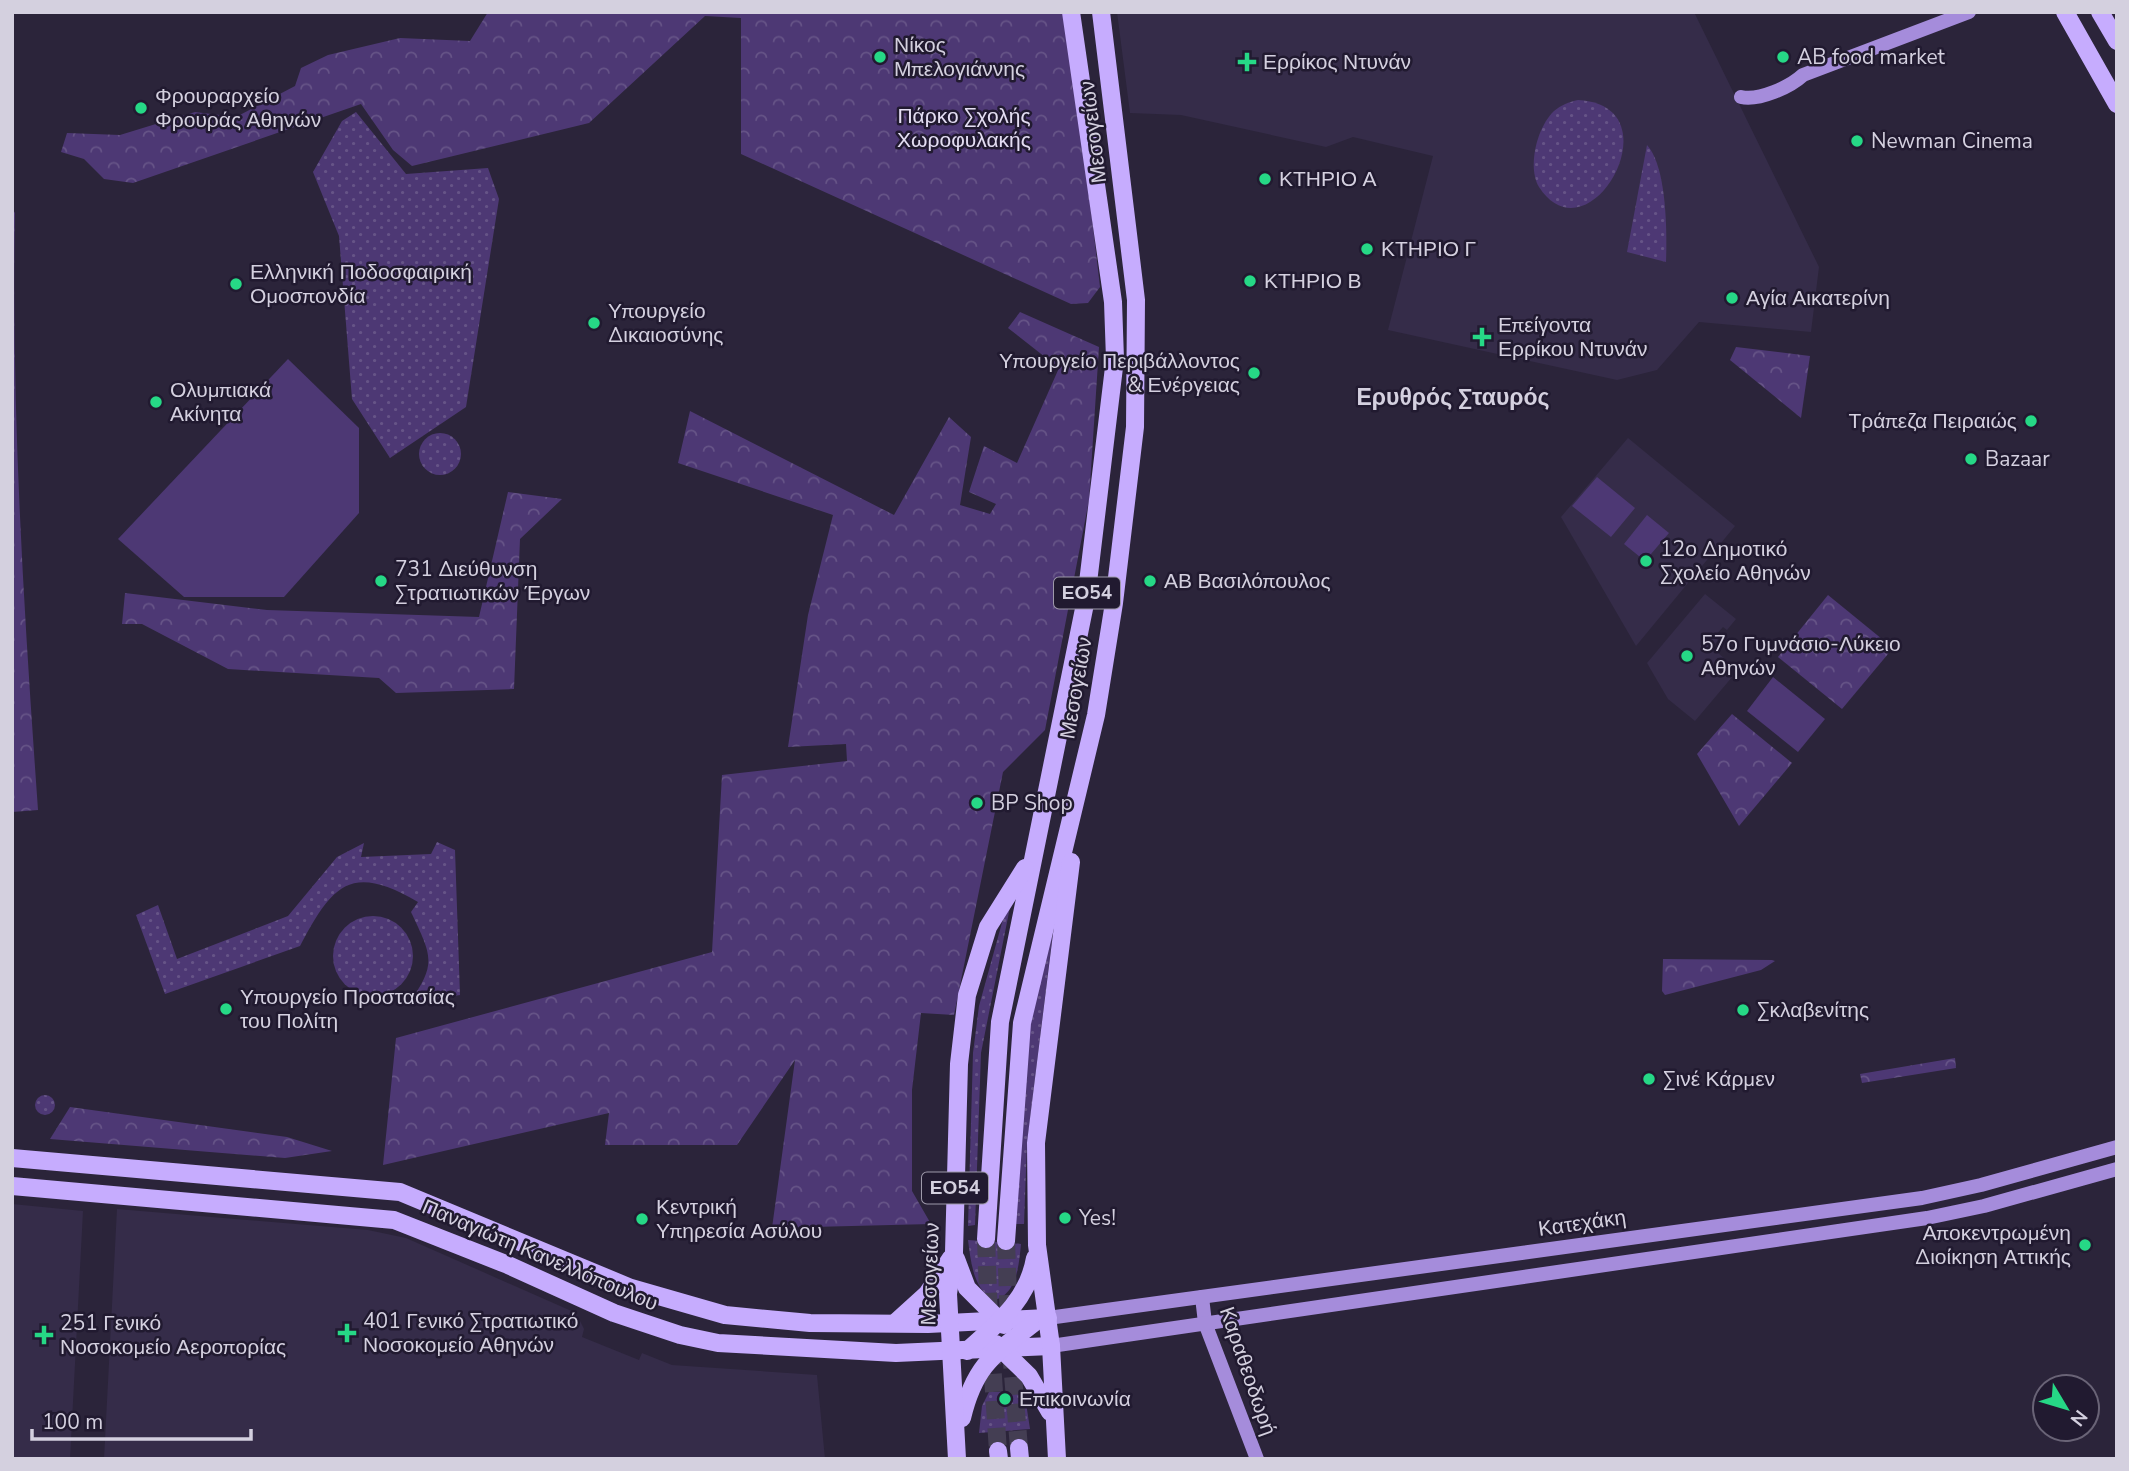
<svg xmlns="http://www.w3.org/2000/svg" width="2129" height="1471" font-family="'Nunito Sans',sans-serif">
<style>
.built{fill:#352c49}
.grass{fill:url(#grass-dots)}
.forest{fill:url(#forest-crowns)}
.garden{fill:#4d3874}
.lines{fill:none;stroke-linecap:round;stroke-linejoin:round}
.primary-tunnel{stroke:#443e53;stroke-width:18;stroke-dasharray:18 9;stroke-linecap:butt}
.secondary{stroke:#a58cdb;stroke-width:14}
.primary{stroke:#c6acfe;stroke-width:18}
.poi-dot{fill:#26d886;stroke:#211a30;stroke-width:2.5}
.labels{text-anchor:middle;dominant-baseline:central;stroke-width:5;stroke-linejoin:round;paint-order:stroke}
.shield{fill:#211a30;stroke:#9e99aa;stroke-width:2}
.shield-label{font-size:19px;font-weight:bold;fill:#d4d0df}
.poi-label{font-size:21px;fill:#d4d0df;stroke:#211a30;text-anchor:start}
.park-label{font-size:21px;fill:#e4def3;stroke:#211a30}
.street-label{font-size:21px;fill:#d4d0df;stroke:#211a30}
.neighbourhood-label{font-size:23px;font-weight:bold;fill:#d4d0df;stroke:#211a30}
</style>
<defs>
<pattern id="grass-dots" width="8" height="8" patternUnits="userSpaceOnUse" patternTransform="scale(1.75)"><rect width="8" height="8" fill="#4d3874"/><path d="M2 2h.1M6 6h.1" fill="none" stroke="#665487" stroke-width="1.8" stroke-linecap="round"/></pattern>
<pattern id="forest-crowns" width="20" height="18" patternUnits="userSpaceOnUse" patternTransform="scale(1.75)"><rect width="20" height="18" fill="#4d3874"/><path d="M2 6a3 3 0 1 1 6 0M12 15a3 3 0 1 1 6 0" fill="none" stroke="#665487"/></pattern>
</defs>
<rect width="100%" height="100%" fill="#2b243a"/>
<g class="built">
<path d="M1117,12H1694L1819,267L1811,332L1699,322L1657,370L1617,380L1388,330L1433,156L1353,137L1326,147L1181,115L1130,113Z"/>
<path d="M1628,438L1735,526L1636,646L1561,517Z"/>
<path d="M1705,594L1736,619L1727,630L1723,627L1714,637L1718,640L1712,648L1738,670L1695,721L1668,699L1647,663Z"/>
<path d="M12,1204L83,1211L70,1459H12Z"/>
<path d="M117,1209L368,1230L406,1238L576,1313L584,1329L582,1337L639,1360L642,1353L672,1365L817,1375L825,1459H104Z"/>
</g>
<g class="grass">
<path d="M1578,100C1678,105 1589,264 1539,187C1527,167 1537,127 1554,111C1561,105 1569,102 1578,100Z"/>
<path d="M356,112L406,174L488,168L499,199L466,407L390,458L352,399L339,236L313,172L342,121Z"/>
<path d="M1647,145C1667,167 1667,233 1666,262L1627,252Z"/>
<circle cx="440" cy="454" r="21"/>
<path d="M437,842L455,850L460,995L409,1003C438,963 431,955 411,912L418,902C350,862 332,886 300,946L165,994L136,915L158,905L177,959L288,916L337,857L364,843L361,857L431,854Z"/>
<path d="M1008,901L1011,902L981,1053L975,1225L968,1226L973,1053L979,1006Z"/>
<circle cx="373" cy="956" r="40"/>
<path d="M1054,923L1027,1144L1024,1224H1014L1026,1024Z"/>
<circle cx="45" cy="1105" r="10"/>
<path d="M968,1240L1021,1244C1019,1264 1017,1295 994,1300C973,1289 971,1262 968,1240Z"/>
<path d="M1019,1391L1026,1403L1030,1429L979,1433L982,1406L989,1392Z"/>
</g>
<g class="forest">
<path d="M488,12H1068L1100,287L1088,303L1071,304L741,154V18L705,16L589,123L412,166L393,150L361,104L133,183L104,179L84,159L61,152L67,133L120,135L195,112L236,117L295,86L301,68L328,55L400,38L470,41Z"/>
<path d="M12,208L15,213C11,411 24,612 38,810L12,812Z"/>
<path d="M1020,312L1099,347L1089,500L1045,730L1003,772L954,1015L921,1013L912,1090V1191L931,1224L772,1228L795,1060L737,1145H605L609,1113L383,1165L396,1038L712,952L722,775L847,761L846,744L788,747L808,615L833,515L678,463L690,411L894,515L949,417L971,437L960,505L990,514L996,504L969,492L984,446L1017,463L1059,368L1008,328Z"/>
<path d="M1736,347L1810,356L1801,418L1730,360Z"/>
<path d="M508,492L562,499L520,539L514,689L396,693L379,678L228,669L142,624H122L125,593L267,610L479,617Z"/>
<path d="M1828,595L1893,648L1842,709L1778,657Z"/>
<path d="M1732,714L1792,763L1739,826L1697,754Z"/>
<path d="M1663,959L1772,960L1775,961L1761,970L1665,995L1662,991Z"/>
<path d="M1955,1058L1956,1068L1862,1083L1860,1074Z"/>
<path d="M70,1107L287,1137L332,1151L285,1158L50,1139Z"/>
</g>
<g class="garden">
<path d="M288,359L359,428V513L284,597H184L118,539Z"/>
<path d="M1597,477L1635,508L1611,537L1572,506Z"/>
<path d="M1647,515L1669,533L1645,561L1624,544Z"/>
<path d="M1773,677L1825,719L1798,752L1747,711Z"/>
</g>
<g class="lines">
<g class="primary-tunnel">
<path d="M986,1239L989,1319"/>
<path d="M1006,1241L1009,1323"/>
<path d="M991,1347L998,1451"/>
<path d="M1011,1350L1019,1448"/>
</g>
<g class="secondary">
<path d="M1741,97C1759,101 1790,87 1803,75L1969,12"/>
<path d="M1202,1297L1205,1323L1257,1459"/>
<path d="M1048,1318L1922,1198L1981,1185L2117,1147"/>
<path d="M1051,1346L1927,1218L1984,1206L2117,1169"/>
</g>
<g class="primary">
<path d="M2065,12L2117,104"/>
<path d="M2100,12L2117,41"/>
<path d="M12,1158L400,1192L631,1288L725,1315L810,1323L928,1324L1048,1318"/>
<path d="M12,1186L394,1220L508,1265L614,1313L680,1335L718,1343L896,1353L1051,1346"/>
<path d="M986,1239L1000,1022L1086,599L1115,359L1113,302L1071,12"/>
<path d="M1006,1241L1022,1023L1096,715L1114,603L1135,427L1136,300L1101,12"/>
<path d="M956,1259L967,1288L1004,1325"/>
<path d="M895,1323L927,1294L951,1258"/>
<path d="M996,1344L1029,1376L1050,1412"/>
<path d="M967,1351C997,1324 1028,1300 1035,1258"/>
<path d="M962,1418C975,1363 996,1353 1039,1319"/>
<path d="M1019,1448L1020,1459"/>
<path d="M998,1451L999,1459"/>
<path d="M957,1459L948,1294L954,1252L959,1064L967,995L988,927L1025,868"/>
<path d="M1057,1459L1051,1346L1037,1245L1036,1143L1071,862"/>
</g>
</g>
<g class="poi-dot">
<circle cx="880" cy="57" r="7"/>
<circle cx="1783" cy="57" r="7"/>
<path d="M1243.5 51.5h7v7h7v7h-7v7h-7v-7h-7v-7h7z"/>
<circle cx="141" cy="108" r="7"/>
<circle cx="1857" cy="141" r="7"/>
<circle cx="1265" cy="179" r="7"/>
<circle cx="1367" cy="249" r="7"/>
<circle cx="1250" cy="281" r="7"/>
<circle cx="236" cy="284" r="7"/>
<circle cx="1732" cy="298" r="7"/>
<circle cx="594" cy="323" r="7"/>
<path d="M1478.5 326.5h7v7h7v7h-7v7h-7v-7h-7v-7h7z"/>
<circle cx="1254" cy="373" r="7"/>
<circle cx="156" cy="402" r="7"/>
<circle cx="2031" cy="421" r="7"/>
<circle cx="1971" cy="459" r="7"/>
<circle cx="1646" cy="561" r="7"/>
<circle cx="381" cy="581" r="7"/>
<circle cx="1150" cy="581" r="7"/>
<circle cx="1687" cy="656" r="7"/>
<circle cx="977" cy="803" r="7"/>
<circle cx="226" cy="1009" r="7"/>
<circle cx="1743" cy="1010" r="7"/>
<circle cx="1649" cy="1079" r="7"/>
<circle cx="1065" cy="1218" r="7"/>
<circle cx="642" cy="1219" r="7"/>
<circle cx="2085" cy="1245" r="7"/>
<path d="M343.5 1322.5h7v7h7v7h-7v7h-7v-7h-7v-7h7z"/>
<path d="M40.5 1324.5h7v7h7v7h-7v7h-7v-7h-7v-7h7z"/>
<circle cx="1005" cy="1399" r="7"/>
</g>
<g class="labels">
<g class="shield">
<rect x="1054" y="577.5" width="66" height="31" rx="5"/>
<rect x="922" y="1172.5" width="66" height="31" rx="5"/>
</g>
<g class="shield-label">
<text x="1087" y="593">ΕΟ54</text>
<text x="955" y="1188">ΕΟ54</text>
</g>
<g class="poi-label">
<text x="894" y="45">Νίκος<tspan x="894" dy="24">Μπελογιάννης</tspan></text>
<text x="1797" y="57">AB food market</text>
<text x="1263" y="62">Ερρίκος Ντυνάν</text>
<text x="155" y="96">Φρουραρχείο<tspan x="155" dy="24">Φρουράς Αθηνών</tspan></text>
<text x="1871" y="141">Newman Cinema</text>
<text x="1279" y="179">ΚΤΗΡΙΟ Α</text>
<text x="1381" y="249">ΚΤΗΡΙΟ Γ</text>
<text x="250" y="272">Ελληνική Ποδοσφαιρική<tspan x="250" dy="24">Ομοσπονδία</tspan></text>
<text x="1264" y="281">ΚΤΗΡΙΟ Β</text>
<text x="1746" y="298">Αγία Αικατερίνη</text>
<text x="608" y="311">Υπουργείο<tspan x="608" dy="24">Δικαιοσύνης</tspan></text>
<text x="1498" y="325">Επείγοντα<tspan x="1498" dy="24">Ερρίκου Ντυνάν</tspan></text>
<text x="1240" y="361" text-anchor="end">Υπουργείο Περιβάλλοντος<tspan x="1240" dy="24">&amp; Ενέργειας</tspan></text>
<text x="170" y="390">Ολυμπιακά<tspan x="170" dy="24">Ακίνητα</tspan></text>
<text x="2017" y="421" text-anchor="end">Τράπεζα Πειραιώς</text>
<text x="1985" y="459">Bazaar</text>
<text x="1660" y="549">12ο Δημοτικό<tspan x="1660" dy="24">Σχολείο Αθηνών</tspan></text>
<text x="395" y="569">731 Διεύθυνση<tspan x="395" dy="24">Στρατιωτικών Έργων</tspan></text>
<text x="1164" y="581">ΑΒ Βασιλόπουλος</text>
<text x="1701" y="644">57ο Γυμνάσιο-Λύκειο<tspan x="1701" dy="24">Αθηνών</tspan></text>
<text x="991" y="803">BP Shop</text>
<text x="240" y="997">Υπουργείο Προστασίας<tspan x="240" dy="24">του Πολίτη</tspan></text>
<text x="1757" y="1010">Σκλαβενίτης</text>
<text x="1663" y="1079">Σινέ Κάρμεν</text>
<text x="656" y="1207">Κεντρική<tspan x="656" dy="24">Υπηρεσία Ασύλου</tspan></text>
<text x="1079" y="1218">Yes!</text>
<text x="2071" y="1233" text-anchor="end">Αποκεντρωμένη<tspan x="2071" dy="24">Διοίκηση Αττικής</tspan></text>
<text x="363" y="1321">401 Γενικό Στρατιωτικό<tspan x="363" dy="24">Νοσοκομείο Αθηνών</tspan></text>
<text x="60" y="1323">251 Γενικό<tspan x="60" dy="24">Νοσοκομείο Αεροπορίας</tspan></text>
<text x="1019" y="1399">Επικοινωνία</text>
</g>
<g class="park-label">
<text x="964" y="116">Πάρκο Σχολής<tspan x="964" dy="24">Χωροφυλακής</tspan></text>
</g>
<g class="street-label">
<text transform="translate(1093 132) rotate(-97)">Μεσογείων</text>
<text transform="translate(1076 688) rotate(-80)">Μεσογείων</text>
<text transform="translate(1582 1223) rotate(-8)">Κατεχάκη</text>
<text transform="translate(540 1255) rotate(23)">Παναγιώτη Κανελλόπουλου</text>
<text transform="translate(930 1274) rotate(-88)">Μεσογείων</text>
<text transform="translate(1248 1371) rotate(71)">Καραθεοδωρή</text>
</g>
<g class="neighbourhood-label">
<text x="1453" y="397">Ερυθρός Σταυρός</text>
</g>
</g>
<rect width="2129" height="1471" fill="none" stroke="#d4d0df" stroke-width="28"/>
<g transform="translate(2066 1408) rotate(128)"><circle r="33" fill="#211a30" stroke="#696376" stroke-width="2"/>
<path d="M0-5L12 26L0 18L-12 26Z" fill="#26d886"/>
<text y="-10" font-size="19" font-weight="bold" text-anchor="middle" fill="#d4d0df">N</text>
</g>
<path d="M32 1429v10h219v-10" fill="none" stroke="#d4d0df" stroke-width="3.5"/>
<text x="42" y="1429" font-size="21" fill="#d4d0df" stroke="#211a30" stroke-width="5" paint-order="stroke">100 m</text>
</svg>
